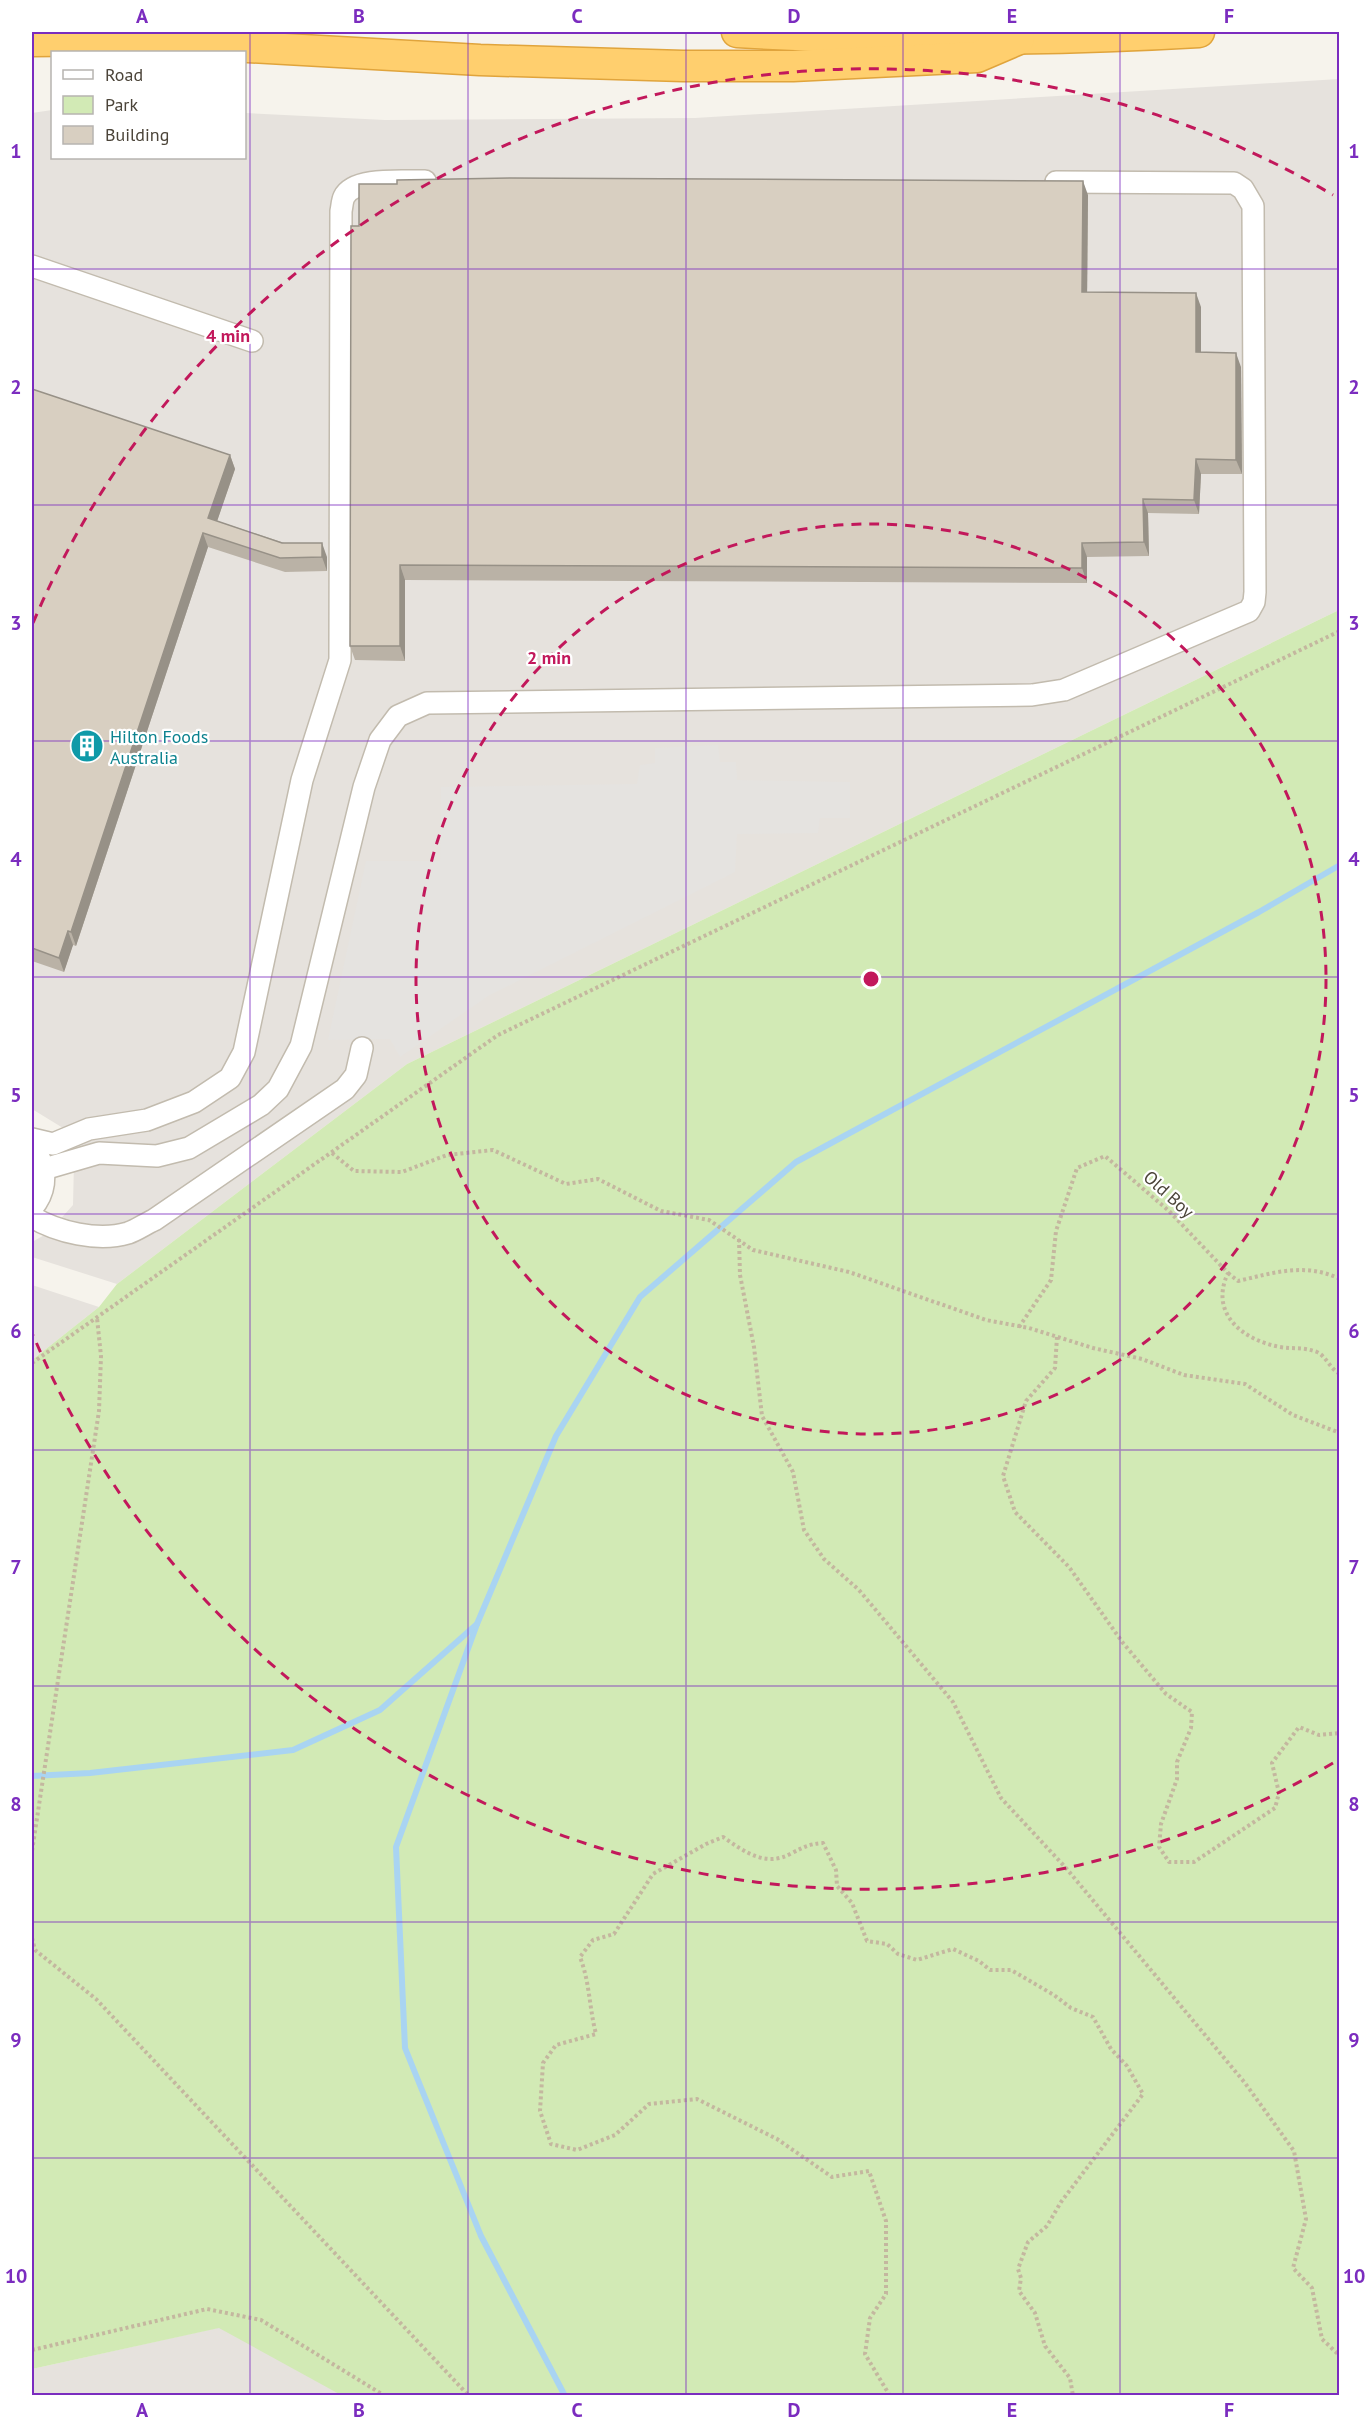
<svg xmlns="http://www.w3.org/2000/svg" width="1371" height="2427" font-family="'PT Sans',sans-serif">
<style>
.industrial{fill:#e6e2dd}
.green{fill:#d2eab5}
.parking{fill:#e5e3e0}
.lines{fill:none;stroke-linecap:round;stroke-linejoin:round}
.stream{stroke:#a9d4f2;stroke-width:6}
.minor-casing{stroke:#c2bbae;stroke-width:24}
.highway-casing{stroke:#e0a43c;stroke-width:33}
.path{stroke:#c4b79f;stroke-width:4;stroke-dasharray:3 3;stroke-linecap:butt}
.minor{stroke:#fff;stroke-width:21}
.highway{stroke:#ffcf6e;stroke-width:30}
.wall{fill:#bab2a6}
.shaded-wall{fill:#979187}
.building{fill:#d8cfc1;stroke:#979187;stroke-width:1.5}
.grid{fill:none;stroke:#7b2cbf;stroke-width:1.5;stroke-opacity:0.55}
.ring{fill:none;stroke:#c2185b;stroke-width:3;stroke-dasharray:10 8}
.labels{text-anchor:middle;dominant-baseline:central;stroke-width:4.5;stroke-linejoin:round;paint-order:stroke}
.culture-label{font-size:18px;fill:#0d838f;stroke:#fff;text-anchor:start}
.street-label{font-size:18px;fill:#4b4439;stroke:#fff}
.centre{fill:#c2185b;stroke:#fff;stroke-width:3}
.ring-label{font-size:18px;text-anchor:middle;font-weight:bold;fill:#c2185b;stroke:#fff;stroke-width:4.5;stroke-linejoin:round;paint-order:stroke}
.neatline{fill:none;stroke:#7b2cbf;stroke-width:2}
.grid-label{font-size:20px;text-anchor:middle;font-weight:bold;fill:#7b2cbf}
</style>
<rect width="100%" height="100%" fill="#f6f3ec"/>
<g class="industrial">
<path d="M1339,79V610L407,1064L117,1284L32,1257V1242L48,1233L73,1205L74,1162L63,1128L32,1109V113L52,110V158H244L245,113L385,120L695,118Z"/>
<path d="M32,1285L99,1307L32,1360Z"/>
<path d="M235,2324L356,2395H32V2369Z"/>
</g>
<path class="green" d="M1339,610V2395H341L219,2328L32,2369V1360L99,1307L117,1284L407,1064Z"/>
<path class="parking" d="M718,745L720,762H736L737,780L850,782V818H820L818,833L737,834L735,872L488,996L400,1057L390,1039L328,1040L366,861H440L441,787L637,784L640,765L655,763V748Z"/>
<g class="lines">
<g class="stream">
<path d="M477,1624L396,1847L405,2048L481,2236L565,2396"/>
<path d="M32,1776L90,1773L293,1750L380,1710L477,1624L556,1436L640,1297L796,1162L1259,912L1340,865"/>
</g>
<g class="minor-casing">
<g id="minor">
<path d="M32,266L252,341"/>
<path d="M32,1139L53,1144L89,1129L147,1120L194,1102L230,1078L244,1052L302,780L340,660L341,211C342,207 342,201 344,197C354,176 405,182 425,181"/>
<path d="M44,1169L99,1153L157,1156L189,1148L261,1105L278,1089L301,1046L364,787L380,740L398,716L427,703L1032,695L1064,690L1249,611L1254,602L1255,592L1253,206L1243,189L1234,183L1056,182"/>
<path d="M32,1208C45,1193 47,1175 39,1157"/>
<path d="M32,1217C57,1232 98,1242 128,1233C137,1230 145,1224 154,1220L345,1089L356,1075L362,1048"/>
</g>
</g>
<g class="highway-casing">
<g id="highway">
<path d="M737,32C891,41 1045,41 1199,32"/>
<path d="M32,41L124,40L480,60L683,66H793L977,57L1019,39"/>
</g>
</g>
<g class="path">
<path d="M332,1153L354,1171L402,1172L447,1155L493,1150L566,1184L598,1179L661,1211L709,1220L753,1250L849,1272L986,1320L1029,1328L1093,1348L1142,1359L1184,1375L1245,1384L1293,1415L1340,1433"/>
<path d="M739,1239L740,1275L754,1347L762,1416L793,1472L804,1530L824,1559L859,1590L953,1702L1001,1798L1066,1868L1245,2083L1294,2151L1306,2219L1293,2268L1312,2288L1322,2339L1340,2356"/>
<path d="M1228,1273L1238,1281C1273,1273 1305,1262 1340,1279"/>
<path d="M1019,1327L1051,1280L1056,1231L1077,1168L1105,1156L1169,1211L1228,1273C1209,1313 1242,1340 1280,1347C1293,1349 1304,1347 1317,1352C1326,1356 1330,1369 1340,1374"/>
<path d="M1057,1337L1055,1368L1026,1401L1003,1476L1015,1512L1069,1567L1123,1643L1166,1694L1192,1712L1191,1728L1177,1762V1779L1161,1824L1159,1847L1169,1862H1194L1275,1808L1279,1793L1272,1763L1299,1727L1319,1735L1340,1733"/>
<path d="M32,1363L498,1035L1340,631"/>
<path d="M32,1851L99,1411L101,1356L97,1318"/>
<path d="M32,1938L35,1950L96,1999L469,2396"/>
<path d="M32,2350L207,2309L261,2320L385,2396"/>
<path d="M890,2396L865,2354L870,2318L886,2294V2221L869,2171L832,2177L777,2139L697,2099L649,2104L615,2135L577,2150L551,2144L540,2111L543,2063L556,2045L596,2034C589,2007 590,1983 580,1957L593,1940L614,1934L653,1874L706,1844L723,1837C745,1852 766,1868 792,1853C804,1847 809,1844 823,1843L836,1870L837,1886L852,1903L867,1941L887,1944L898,1954L917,1960L953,1949L979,1961L990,1970H1011L1054,1995L1071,2008L1093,2017L1111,2049L1127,2066L1143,2094L1061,2202L1047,2226L1028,2242L1018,2269L1021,2278L1019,2291L1035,2313L1045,2346L1070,2378L1073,2396"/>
</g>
<use href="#minor" class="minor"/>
<use href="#highway" class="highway"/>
</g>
<g class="wall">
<path d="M397,184L1088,195L1087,292L1201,307V352L1241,367L1242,474H1201L1199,514L1148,513L1149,556L1087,557V583L405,580V661L355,660L350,646L359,226Z"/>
<path d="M32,389L230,455L235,469L217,521L327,557V571L285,572L208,547L76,946L73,945L64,972L32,961Z"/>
</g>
<g class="shaded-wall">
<path d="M1083,181L1088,195L1087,306L1082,292Z"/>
<path d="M1196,293L1201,307V366L1196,352Z"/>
<path d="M1236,353L1241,367L1242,474L1236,460Z"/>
<path d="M230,455L235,469L213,533L208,518Z"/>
<path d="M1196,459L1201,474L1199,514L1194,500Z"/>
<path d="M1143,499L1148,513L1149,556L1144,542Z"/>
<path d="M203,533L208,547L76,946L71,932Z"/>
<path d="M322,543L327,557V571L322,557Z"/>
<path d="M1082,543L1087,557V583L1082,568Z"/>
<path d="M400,565L405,580V661L400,646Z"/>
<path d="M68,931L73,945L64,972L59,958Z"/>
</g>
<g class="building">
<path d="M510,178L1083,181L1082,292L1196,293V352L1236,353V460L1196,459L1194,500L1143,499L1144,542L1082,543V568L400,565V646H350L351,226H359V184H397V180Z"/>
<path d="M32,389L230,455L208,518L282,543H322V557L280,558L203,533L71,932L68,931L59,958L32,948Z"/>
</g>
<path class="grid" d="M250,32V2396M468,32V2396M686,32V2396M903,32V2396M1120,32V2396M32,269H1340M32,505H1340M32,741H1340M32,977H1340M32,1214H1340M32,1450H1340M32,1686H1340M32,1922H1340M32,2158H1340"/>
<g class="ring">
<circle cx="871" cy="979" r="455"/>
<path d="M1333 1763A910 910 0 0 1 33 1335M33 623A910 910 0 0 1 1333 195"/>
</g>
<defs>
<g id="building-disc" transform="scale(1.725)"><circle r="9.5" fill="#0f9aa8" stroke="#fff"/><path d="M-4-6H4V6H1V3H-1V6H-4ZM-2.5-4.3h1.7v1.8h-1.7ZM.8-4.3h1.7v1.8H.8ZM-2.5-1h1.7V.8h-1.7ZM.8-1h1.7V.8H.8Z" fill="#fff"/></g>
</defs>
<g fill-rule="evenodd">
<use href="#building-disc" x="87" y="746"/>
</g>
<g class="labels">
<g class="culture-label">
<text x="110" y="736">Hilton Foods<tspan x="110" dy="21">Australia</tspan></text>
</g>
<g class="street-label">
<text transform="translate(1169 1194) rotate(42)">Old Boy</text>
</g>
</g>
<circle cx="871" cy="979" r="9" class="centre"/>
<g class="ring-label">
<text x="228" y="342">4 min</text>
<text x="549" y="664">2 min</text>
</g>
<rect width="1371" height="2427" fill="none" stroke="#ffffff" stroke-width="66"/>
<rect x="51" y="51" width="195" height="108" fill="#ffffff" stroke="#b7b4b0" stroke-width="1.5"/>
<rect x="63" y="70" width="30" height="9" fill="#ffffff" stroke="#b7b4b0" stroke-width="1.5"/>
<text x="105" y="81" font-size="18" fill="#4b4439">Road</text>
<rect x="63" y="96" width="30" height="18" fill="#d2eab5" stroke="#b7b4b0" stroke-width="1.5"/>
<text x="105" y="111" font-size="18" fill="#4b4439">Park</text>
<rect x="63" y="126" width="30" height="18" fill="#d8cfc1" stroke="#b7b4b0" stroke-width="1.5"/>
<text x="105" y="141" font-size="18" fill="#4b4439">Building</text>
<rect x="33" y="33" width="1305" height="2361" class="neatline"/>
<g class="grid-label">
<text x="142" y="23">A</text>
<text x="359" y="23">B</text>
<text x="577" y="23">C</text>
<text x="794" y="23">D</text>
<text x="1012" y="23">E</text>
<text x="1229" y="23">F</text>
<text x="16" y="158">1</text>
<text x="1354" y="158">1</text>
<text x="16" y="394">2</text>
<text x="1354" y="394">2</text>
<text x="16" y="630">3</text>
<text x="1354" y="630">3</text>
<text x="16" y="866">4</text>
<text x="1354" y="866">4</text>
<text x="16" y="1102">5</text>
<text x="1354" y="1102">5</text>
<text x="16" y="1338">6</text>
<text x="1354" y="1338">6</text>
<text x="16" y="1574">7</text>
<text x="1354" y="1574">7</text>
<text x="16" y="1811">8</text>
<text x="1354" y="1811">8</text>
<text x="16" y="2047">9</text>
<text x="1354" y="2047">9</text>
<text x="16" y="2283">10</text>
<text x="1354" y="2283">10</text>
<text x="142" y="2417">A</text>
<text x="359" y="2417">B</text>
<text x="577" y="2417">C</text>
<text x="794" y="2417">D</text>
<text x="1012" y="2417">E</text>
<text x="1229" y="2417">F</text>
</g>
</svg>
